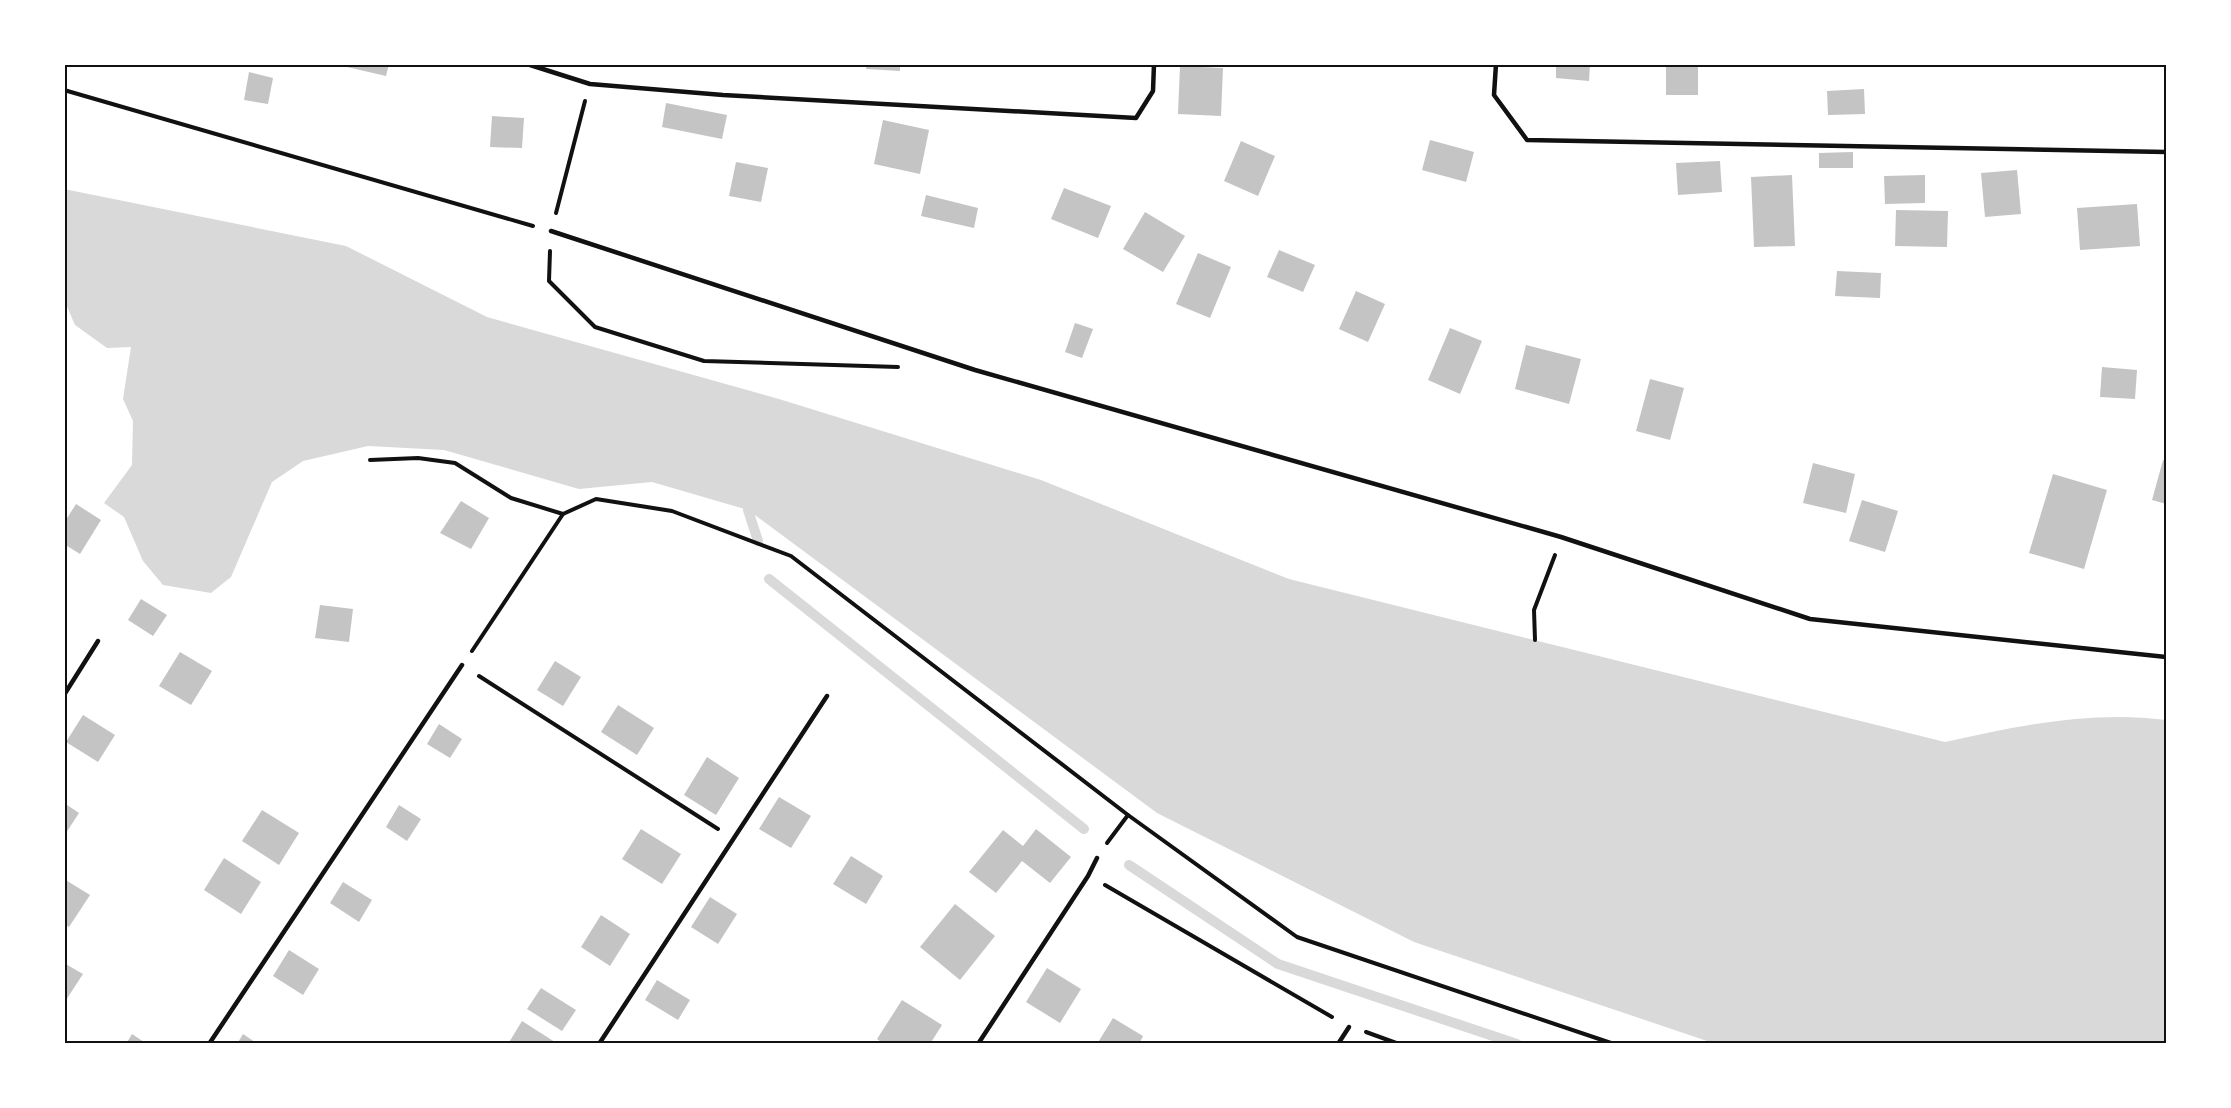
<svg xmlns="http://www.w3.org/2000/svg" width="2231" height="1108" font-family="'PT Serif',serif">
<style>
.water{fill:#d9d9d9}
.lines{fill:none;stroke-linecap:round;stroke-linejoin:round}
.stream{stroke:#d9d9d9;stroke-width:10}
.building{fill:#c4c4c4}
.path{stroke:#111;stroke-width:4}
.service{stroke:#111;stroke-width:4.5}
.neatline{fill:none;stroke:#111;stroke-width:2}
</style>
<rect width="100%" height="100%" fill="#fff"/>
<path class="water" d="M64,189L346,246L487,317L779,399L1041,480L1289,579L1945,742C2017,726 2092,710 2166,720V1043H1713L1414,942L1157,813L748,510L652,482L579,489L444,450L368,446L303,461L272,482L231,577L211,593L163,585L143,561L124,517L104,503L132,465L133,421L123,399L131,347L107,348L75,325L65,302Z"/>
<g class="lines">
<g class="stream">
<path d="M748,510L758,541"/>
<path d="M769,579L1084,829"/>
<path d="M1129,865L1278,964L1517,1044"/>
</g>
</g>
<g class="building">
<path d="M334,64H389L386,76Z"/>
<path d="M867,64H900V71L866,69Z"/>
<path d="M1556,64H1590L1589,81L1556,78Z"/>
<rect x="1666" y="64" width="32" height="31"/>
<path d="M1180,66L1223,68L1221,116L1178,114Z"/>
<path d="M249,72L273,78L268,104L244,100Z"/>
<path d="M1864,89L1865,114L1828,115L1827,91Z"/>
<path d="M666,103L727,115L722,139L662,127Z"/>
<path d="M492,116L524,118L522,148L490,147Z"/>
<path d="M883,120L929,130L920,174L874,164Z"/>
<path d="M1430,140L1474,152L1466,182L1422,170Z"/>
<path d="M1241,141L1275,156L1258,196L1224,181Z"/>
<path d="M1853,152V168H1819V153Z"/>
<path d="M1720,161L1722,192L1678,195L1676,163Z"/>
<path d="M736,162L768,168L761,202L729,196Z"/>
<path d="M2017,170L2021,214L1985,217L1981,173Z"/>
<path d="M1792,175L1795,246L1754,247L1751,177Z"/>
<path d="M1925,175V203L1885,204L1884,176Z"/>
<path d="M1064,188L1111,206L1098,238L1051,219Z"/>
<path d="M926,195L978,208L974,228L921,216Z"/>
<path d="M2137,204L2140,246L2080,250L2077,208Z"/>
<path d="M1896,210L1948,211L1947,247L1895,246Z"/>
<path d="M1145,212L1185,236L1163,272L1123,249Z"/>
<path d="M1279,250L1315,265L1303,292L1267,277Z"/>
<path d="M1198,253L1231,267L1210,318L1176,304Z"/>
<path d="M1837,271L1881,273L1880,298L1835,296Z"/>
<path d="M1356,291L1385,304L1368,342L1339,329Z"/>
<path d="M1075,323L1093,329L1082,358L1065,352Z"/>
<path d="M1450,328L1482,341L1460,394L1428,380Z"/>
<path d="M1526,345L1581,359L1569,404L1515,389Z"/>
<path d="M2102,367L2137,370L2135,399L2100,397Z"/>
<path d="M1650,379L1684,388L1670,440L1636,431Z"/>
<path d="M2163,460L2166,461V504L2152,500Z"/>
<path d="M1813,463L1855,474L1846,513L1803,503Z"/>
<path d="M2053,474L2107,490L2084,569L2029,553Z"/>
<path d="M1862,500L1898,511L1885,552L1849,541Z"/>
<path d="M461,501L489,518L471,549L440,533Z"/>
<path d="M76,504L101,520L80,554L64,544V523Z"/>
<path d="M141,599L167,615L153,636L128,620Z"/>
<path d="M320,605L353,609L349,642L315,638Z"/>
<path d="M180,652L212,671L191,705L159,686Z"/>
<path d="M555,661L581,677L563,706L537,690Z"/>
<path d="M618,705L654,728L637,755L601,732Z"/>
<path d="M83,715L115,735L98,762L66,742Z"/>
<path d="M439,724L462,739L450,758L427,744Z"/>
<path d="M707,757L739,778L716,815L684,795Z"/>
<path d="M779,797L811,816L791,848L759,829Z"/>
<path d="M64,803L79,813L64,836Z"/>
<path d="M399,805L421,819L407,841L386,827Z"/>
<path d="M262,810L299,833L279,865L242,841Z"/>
<path d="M641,829L681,854L662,884L622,859Z"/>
<path d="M1036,829L1071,857L1050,883L1022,861L996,893L969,872L1003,830L1023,846Z"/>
<path d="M851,856L883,876L866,904L833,884Z"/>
<path d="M224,858L261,882L241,914L204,890Z"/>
<path d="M64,879L90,895L69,927L64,924Z"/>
<path d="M343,882L372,900L359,922L330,903Z"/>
<path d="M710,897L737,914L718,944L691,927Z"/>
<path d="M955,904L995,936L960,980L920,947Z"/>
<path d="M601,915L630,934L610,966L581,947Z"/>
<path d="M289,950L319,969L303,995L273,976Z"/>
<path d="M64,963L83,974L66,1000L64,999Z"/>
<path d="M1047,968L1081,989L1060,1023L1026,1002Z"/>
<path d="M657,980L690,1000L678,1020L645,1000Z"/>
<path d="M541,988L576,1010L562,1031L527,1009Z"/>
<path d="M902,1000L942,1025L930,1044H884L877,1039Z"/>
<path d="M1113,1018L1143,1036L1139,1044H1097Z"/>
<path d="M522,1021L558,1044H508Z"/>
<path d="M132,1034L147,1044H126Z"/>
<path d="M243,1034L258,1044H237Z"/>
</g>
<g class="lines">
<g class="path">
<path d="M64,90L533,226"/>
<path d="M556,213L585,101"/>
<path d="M550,251L549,281L595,327L704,361L898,367"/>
<path d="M370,460L418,458L455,463L511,498L563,514"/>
<path d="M1535,640L1534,610L1555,555"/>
<path d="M472,651L563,514L596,499L672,511L791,556L1128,815L1297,937L1614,1044"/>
<path d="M479,676L718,829"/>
<path d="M1107,843L1128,815"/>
<path d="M1105,885L1332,1017"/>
<path d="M1366,1032L1399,1044"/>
</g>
<g class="service">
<path d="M527,64L590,84L723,95L1136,118L1153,91L1154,64"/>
<path d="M1496,64L1494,95L1527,140L2166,152"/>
<path d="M551,231L975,370L1561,537L1810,619L2166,657"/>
<path d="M64,695L98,641"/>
<path d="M209,1044L462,665"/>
<path d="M599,1044L827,696"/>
<path d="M978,1044L1088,876L1097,858"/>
<path d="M1338,1044L1349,1027"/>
</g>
</g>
<rect width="2231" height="1108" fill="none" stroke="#ffffff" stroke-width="132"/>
<rect x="66" y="66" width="2099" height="976" class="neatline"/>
</svg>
